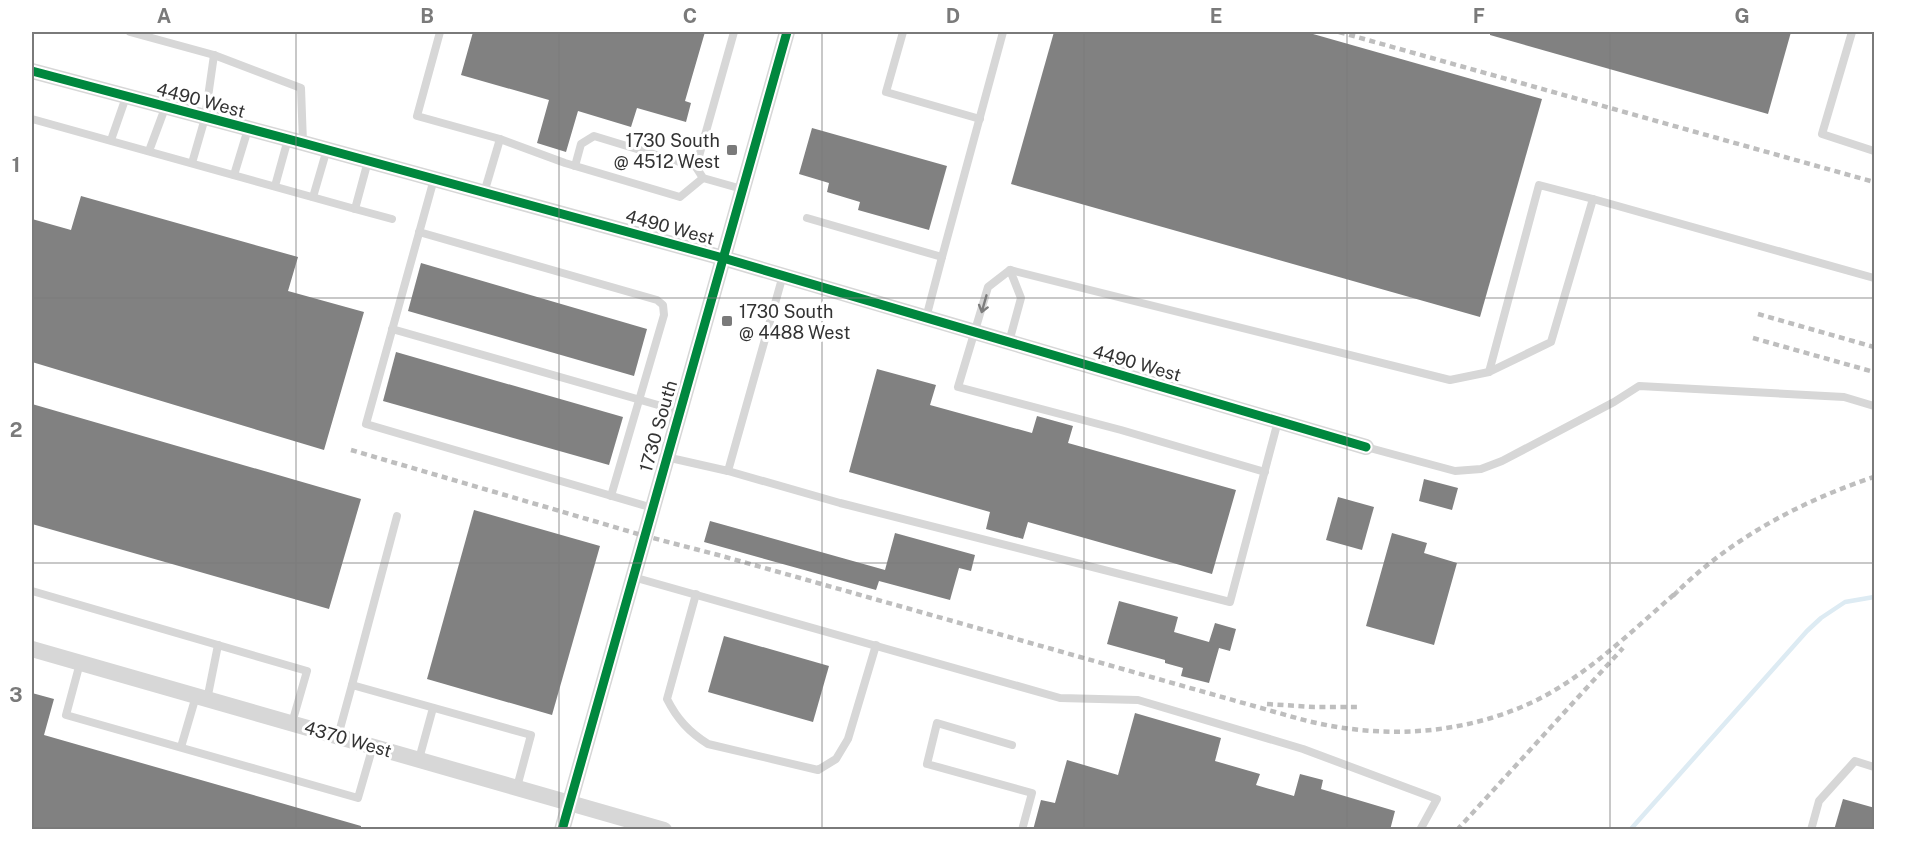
<svg xmlns="http://www.w3.org/2000/svg" width="1906" height="861" font-family="'Public Sans',sans-serif">
<style>
.lines{fill:none;stroke-linecap:round;stroke-linejoin:round}
.stream{stroke:#ddebf3;stroke-width:4.5}
.building{fill:#818181}
.service{stroke:#d7d7d7;stroke-width:8}
.minor{stroke:#d7d7d7;stroke-width:16}
.rail{stroke:#bebebe;stroke-width:4.5;stroke-dasharray:6 4.5;stroke-linecap:butt}
.cycleway-casing{stroke:#fff;stroke-width:13}
.cycleway{stroke:#00873e;stroke-width:9}
.oneway{stroke:#7d7d7d}
.grid{fill:none;stroke:#7a7a7a;stroke-width:1.5;stroke-opacity:0.55}
.poi-dot{fill:#7a7a7a;stroke:#fff;stroke-width:2}
.labels{text-anchor:middle;dominant-baseline:central;stroke-width:6;stroke-linejoin:round;paint-order:stroke}
.street-label{font-size:18px;fill:#333;stroke:#fff}
.poi-label{font-size:18px;fill:#333;stroke:#fff;text-anchor:end}
.neatline{fill:none;stroke:#7a7a7a;stroke-width:2}
.grid-label{font-size:20px;text-anchor:middle;font-weight:bold;fill:#7a7a7a}
</style>
<rect width="100%" height="100%" fill="#fff"/>
<g class="lines">
<path class="stream" d="M1630,830L1807,631L1821,618L1845,602L1874,597"/>
</g>
<g class="building">
<path d="M473,32H705L685,101L691,103L686,122L637,108L631,127L578,111L566,152L537,143L549,100L461,75Z"/>
<path d="M1054,32H1306L1542,99L1480,317L1011,184Z"/>
<path d="M1490,32H1791L1768,114L1490,35Z"/>
<path d="M812,128L947,166L929,230L858,210L860,202L827,192L829,183L799,174Z"/>
<path d="M81,196L298,257L288,291L364,312L324,450L32,362V219L71,230Z"/>
<path d="M421,263L647,329L634,376L408,311Z"/>
<path d="M396,352L623,417L609,465L383,401Z"/>
<path d="M877,369L936,385L930,405L1032,433L1037,416L1073,426L1068,443L1236,490L1212,574L1028,522L1023,539L986,529L990,512L849,472Z"/>
<path d="M32,404L361,499L329,609L32,524Z"/>
<path d="M1424,479L1458,488L1452,510L1419,501Z"/>
<path d="M1338,497L1374,507L1362,550L1326,540Z"/>
<path d="M474,510L600,546L552,715L427,679Z"/>
<path d="M710,521L885,570L895,533L975,555L971,571L959,568L950,600L879,581L876,590L704,542Z"/>
<path d="M1392,533L1427,543L1424,553L1457,563L1434,645L1366,626Z"/>
<path d="M1119,601L1178,617L1174,632L1209,642L1215,623L1236,629L1230,651L1219,648L1209,683L1181,676L1183,668L1165,663V660L1107,644Z"/>
<path d="M724,636L829,666L813,722L708,692Z"/>
<path d="M32,693L54,699L44,735L361,826V830H32Z"/>
<path d="M1135,713L1221,738L1215,761L1260,774L1256,785L1294,796L1300,774L1323,780L1321,789L1395,811L1390,830H1033L1041,800L1055,803L1067,760L1118,775Z"/>
<path d="M1843,799L1875,808V830H1834Z"/>
</g>
<g class="lines">
<g class="service">
<path d="M130,32L214,55L301,88L303,143"/>
<path d="M440,32L417,116L500,139L565,163L680,197L703,178"/>
<path d="M903,32L886,92L980,119"/>
<path d="M1852,32L1822,134L1874,151"/>
<path d="M32,119L355,209L368,161"/>
<path d="M111,140L126,97"/>
<path d="M149,151L165,108"/>
<path d="M192,163L205,118L214,55"/>
<path d="M575,166L581,144L594,136L696,167L703,178L742,189"/>
<path d="M696,167L734,32"/>
<path d="M234,175L248,129"/>
<path d="M434,179L366,424L653,508"/>
<path d="M275,186L288,139"/>
<path d="M484,193L500,139"/>
<path d="M313,197L327,149"/>
<path d="M355,209L392,219"/>
<path d="M807,218L942,257L926,318"/>
<path d="M419,232L657,300L663,305L664,315L611,496"/>
<path d="M942,257L1003,32"/>
<path d="M1010,270L1450,380L1489,372L1551,342L1593,199L1874,278"/>
<path d="M392,329L679,411"/>
<path d="M1009,342L1021,298L1010,270L988,287L958,387L1121,430L1265,472"/>
<path d="M1489,372L1539,185L1593,199"/>
<path d="M1366,447L1455,471L1481,469L1502,461L1614,402L1639,386L1844,397L1874,406"/>
<path d="M666,457L728,471L783,275"/>
<path d="M728,471L840,503L1230,602L1278,421"/>
<path d="M633,577L1060,698L1138,700L1303,749L1437,799L1420,830"/>
<path d="M32,591L307,671L292,723"/>
<path d="M696,594L667,699C677,719 689,732 708,744L818,770L836,759L848,739L876,645"/>
<path d="M80,663L66,715L358,798L373,746"/>
<path d="M352,685L397,516"/>
<path d="M207,700L218,645"/>
<path d="M338,736L352,685L531,735L517,787"/>
<path d="M1012,745L937,723L927,764L1032,793L1022,830"/>
<path d="M181,747L196,696"/>
<path d="M419,759L433,708"/>
<path d="M1811,830L1819,801L1855,761L1874,767"/>
</g>
<g class="minor">
<path d="M32,71L303,143L723,258L1366,447"/>
<path d="M32,649L664,830"/>
<path d="M562,830L787,32"/>
</g>
<g class="rail">
<path d="M1339,32L1874,182"/>
<path d="M1758,314L1874,347"/>
<path d="M1753,338L1874,372"/>
<path d="M351,450L645,536L722,556L1300,719C1379,740 1463,736 1537,700C1590,673 1634,629 1678,591"/>
<path d="M1673,596C1728,540 1801,501 1874,477"/>
<path d="M1267,704L1314,707H1360"/>
<path d="M1457,830L1623,648"/>
</g>
<g class="cycleway-casing">
<g id="cycleway">
<path d="M32,71L303,143L723,258L1366,447"/>
<path d="M562,830L787,32"/>
</g>
</g>
<use href="#cycleway" class="cycleway"/>
</g>
<defs><path id="oneway-shaft" d="M-6 0H5M1.5-3L5.5 0L1.5 3" fill="none" stroke-width="1.6" stroke-linecap="round" stroke-linejoin="round" transform="scale(1.5)"/></defs>
<use class="oneway" href="#oneway-shaft" transform="translate(984 304) rotate(106)"/>
<path class="grid" d="M296,32V830M559,32V830M822,32V830M1084,32V830M1347,32V830M1610,32V830M32,298H1874M32,563H1874"/>
<g class="poi-dot">
<rect x="726" y="144" width="12" height="12" rx="3"/>
<rect x="721" y="315" width="12" height="12" rx="3"/>
</g>
<g class="labels">
<g class="street-label">
<text transform="translate(201 100) rotate(15)">4490 West</text>
<text transform="translate(670 227) rotate(15)">4490 West</text>
<text transform="translate(1137 363) rotate(16)">4490 West</text>
<text transform="translate(658 426) rotate(-74)">1730 South</text>
<text transform="translate(348 739) rotate(16)">4370 West</text>
</g>
<g class="poi-label">
<text x="720" y="140">1730 South<tspan x="720" dy="21">@ 4512 West</tspan></text>
<text x="739" y="311" text-anchor="start">1730 South<tspan x="739" dy="21">@ 4488 West</tspan></text>
</g>
</g>
<rect width="1906" height="861" fill="none" stroke="#ffffff" stroke-width="66"/>
<rect x="33" y="33" width="1840" height="795" class="neatline"/>
<g class="grid-label">
<text x="164" y="23">A</text>
<text x="427" y="23">B</text>
<text x="690" y="23">C</text>
<text x="953" y="23">D</text>
<text x="1216" y="23">E</text>
<text x="1479" y="23">F</text>
<text x="1742" y="23">G</text>
<text x="16" y="172">1</text>
<text x="16" y="437">2</text>
<text x="16" y="702">3</text>
</g>
</svg>
